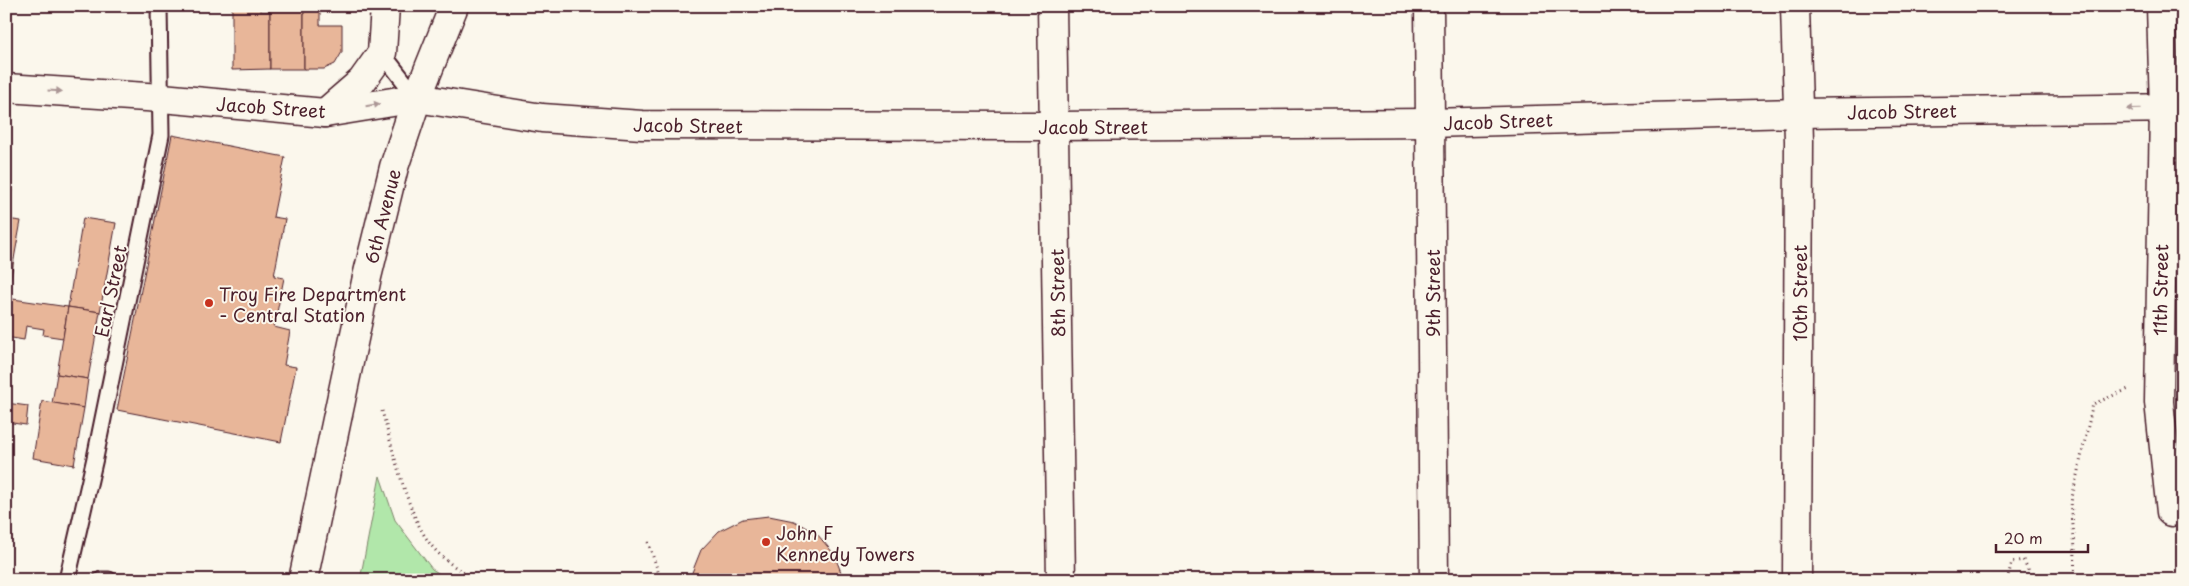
<svg xmlns="http://www.w3.org/2000/svg" width="2189" height="586" font-family="'Playpen Sans',sans-serif">
<style>
.green{fill:#b1e7aa;stroke:#7e836a}
.building{fill:#e8b699;stroke:#4a1f2b}
.lines{fill:none;stroke-linecap:round;stroke-linejoin:round}
.service-casing{stroke:#4a1f2b;stroke-width:19}
.minor-casing{stroke:#4a1f2b;stroke-width:31}
.tertiary-casing{stroke:#4a1f2b;stroke-width:31}
.secondary-casing{stroke:#4a1f2b;stroke-width:31}
.path{stroke:#4a1f2b;stroke-width:3;stroke-dasharray:1 4;stroke-linecap:butt}
.service{stroke:#fbf7ec;stroke-width:15}
.minor{stroke:#fbf7ec;stroke-width:28}
.tertiary{stroke:#fbf7ec;stroke-width:28}
.secondary{stroke:#fbf7ec;stroke-width:28}
.oneway{fill:#ab9695}
.poi-dot{fill:#c8321e;stroke:#fbf7ec;stroke-width:2}
.labels{text-anchor:middle;dominant-baseline:central;stroke-width:4;stroke-linejoin:round;paint-order:stroke}
.street-label{font-size:18px;fill:#4a1f2b;stroke:#fbf7ec}
.poi-label{font-size:18px;fill:#4a1f2b;stroke:#fbf7ec;text-anchor:start}
</style>
<rect width="100%" height="100%" fill="#fbf7ec"/>
<filter id="ink" filterUnits="userSpaceOnUse"><feTurbulence type="fractalNoise" baseFrequency=".02" numOctaves="2"/><feDisplacementMap in="SourceGraphic" scale="10" xChannelSelector="R" yChannelSelector="G"/><feConvolveMatrix kernelMatrix="1 2 1 2 8 2 1 2 1" color-interpolation-filters="sRGB"/></filter>
<g filter="url(#ink)">
<path class="green" d="M380,476L395,520L432,569L449,580H360Z"/>
<g class="building">
<path d="M232,6H260V11H270V69L232,70Z"/>
<rect x="270" y="6" width="34" height="63"/>
<path d="M304,6H320V25H342V52L335,64L324,69H304Z"/>
<path d="M172,135L285,157L273,217L285,219L274,276L284,278L274,327L290,331L284,365L296,367L281,442L117,410Z"/>
<path d="M6,189L12,190L7,219H6Z"/>
<path d="M83,218L116,223L100,312L68,307Z"/>
<path d="M6,219L21,221L14,259L6,258Z"/>
<path d="M6,258L14,259L9,290H6Z"/>
<path d="M6,298L68,307L63,338L43,335L44,329L26,326L24,340L6,337Z"/>
<path d="M68,307L100,312L88,379L57,374Z"/>
<path d="M57,374L88,379L84,408L52,403Z"/>
<path d="M42,401L84,408L74,465L33,458Z"/>
<path d="M6,403L28,406L26,425L6,422Z"/>
<path d="M769,516L794,521L817,534L834,554L844,580H689L701,550L719,531L743,519Z"/>
</g>
<g class="lines">
<g class="service-casing">
<g id="service">
<path d="M382,53L417,98"/>
<path d="M67,580L95,458L161,135L159,6"/>
<path d="M101,580H109"/>
</g>
</g>
<g class="minor-casing">
<g id="minor">
<path d="M1429,6L1434,580"/>
<path d="M1795,6L1799,141L1797,580"/>
<path d="M2161,6L2164,108L2159,402L2171,512"/>
<path d="M6,88L162,98L325,113L417,98"/>
<path d="M325,113L362,81L382,53L385,6"/>
<path d="M1055,126L1430,123L1799,113L2183,108"/>
</g>
</g>
<g class="tertiary-casing">
<g id="tertiary">
<path d="M1052,6L1061,580"/>
<path d="M417,98L542,118L642,125L1055,126"/>
</g>
</g>
<g class="secondary-casing">
<path id="secondary" d="M303,580L367,277L394,167L417,98L454,6"/>
</g>
<g class="path">
<path d="M382,411C392,447 406,507 426,538C438,557 457,569 476,580"/>
<path d="M648,542L661,580"/>
<path d="M2007,580L2012,562L2023,560L2028,568L2030,580"/>
<path d="M2074,580L2075,549L2071,502L2093,404L2131,388"/>
</g>
<use href="#service" class="service"/>
<use href="#minor" class="minor"/>
<use href="#tertiary" class="tertiary"/>
<use href="#secondary" class="secondary"/>
</g>
<defs><path id="oneway-solid" d="M-6-.8H1V-3.2L6.5 0L1 3.2V.8H-6Z" transform="scale(1.25)"/></defs>
<g class="oneway">
<use href="#oneway-solid" transform="translate(55 91) rotate(4)"/>
<use href="#oneway-solid" transform="translate(373 105) rotate(-9)"/>
<use href="#oneway-solid" transform="translate(2134 109) rotate(179)"/>
</g>
</g>
<g class="poi-dot">
<circle cx="209" cy="303" r="5"/>
<circle cx="766" cy="542" r="5"/>
</g>
<g class="labels">
<g class="street-label">
<text transform="translate(271 107) rotate(4)">Jacob Street</text>
<text transform="translate(1902 111) rotate(-1)">Jacob Street</text>
<text transform="translate(1498 121) rotate(-2)">Jacob Street</text>
<text transform="translate(688 125) rotate(1)">Jacob Street</text>
<text x="1093" y="126">Jacob Street</text>
<text transform="translate(382 216) rotate(-76)">6th Avenue</text>
<text transform="translate(2160 290) rotate(-89)">11th Street</text>
<text transform="translate(110 291) rotate(-78)">Earl Street</text>
<text transform="translate(1057 293) rotate(-91)">8th Street</text>
<text transform="translate(1432 293) rotate(-90)">9th Street</text>
<text transform="translate(1799 293) rotate(-90)">10th Street</text>
</g>
<g class="poi-label">
<text x="219" y="293">Troy Fire Department<tspan x="219" dy="21">- Central Station</tspan></text>
<text x="776" y="532">John F<tspan x="776" dy="21">Kennedy Towers</tspan></text>
</g>
</g>
<rect width="2189" height="586" fill="none" stroke="#fbf7ec" stroke-width="25"/>
<rect x="12" y="12" width="2164" height="561" fill="none" stroke="#4a1f2b" stroke-width="2" filter="url(#ink)"/>
<path d="M1996 544v8h92v-8" fill="none" stroke="#4a1f2b" stroke-width="2.5"/>
<text x="2004" y="544" font-size="15" fill="#4a1f2b" stroke="#fbf7ec" stroke-width="4" paint-order="stroke">20 m</text>
</svg>
